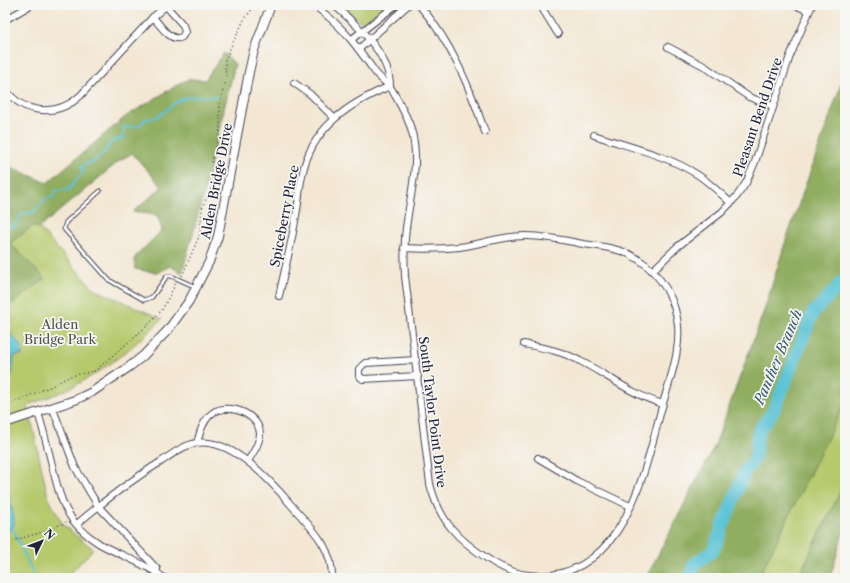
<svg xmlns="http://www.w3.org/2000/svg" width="850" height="583" font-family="'Libre Caslon Text',serif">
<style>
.green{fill:#b6c96c;stroke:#6c7654}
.forest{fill:#90ad60;stroke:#59684e}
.water{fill:#5ac3d6;stroke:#3e7288}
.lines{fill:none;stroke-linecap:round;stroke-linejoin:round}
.stream{stroke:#5ac3d6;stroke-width:2}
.river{stroke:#5ac3d6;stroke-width:13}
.service-casing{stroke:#414052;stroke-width:5}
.minor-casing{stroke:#414052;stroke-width:8}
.tertiary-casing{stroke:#414052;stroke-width:10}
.path{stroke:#414052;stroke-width:1.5;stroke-dasharray:1 3;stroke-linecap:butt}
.service{stroke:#fff;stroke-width:3}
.minor{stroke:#fff;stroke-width:6}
.tertiary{stroke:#fff;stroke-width:8}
.labels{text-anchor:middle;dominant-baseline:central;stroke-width:3.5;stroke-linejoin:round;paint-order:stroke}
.street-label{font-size:13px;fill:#22223b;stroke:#f6f6f2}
.park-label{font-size:13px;fill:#4e544a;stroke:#f6f6f2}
.water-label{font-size:14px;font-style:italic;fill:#365a71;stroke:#f6f6f2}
</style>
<rect width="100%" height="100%" fill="#f6f6f2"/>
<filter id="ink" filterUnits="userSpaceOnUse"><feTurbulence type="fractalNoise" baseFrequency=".025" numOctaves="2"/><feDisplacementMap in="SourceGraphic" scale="8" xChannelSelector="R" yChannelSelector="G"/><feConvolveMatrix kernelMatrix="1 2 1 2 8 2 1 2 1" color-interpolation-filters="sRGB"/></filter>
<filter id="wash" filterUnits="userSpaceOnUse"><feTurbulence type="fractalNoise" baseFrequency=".012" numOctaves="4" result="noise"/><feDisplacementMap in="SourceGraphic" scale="16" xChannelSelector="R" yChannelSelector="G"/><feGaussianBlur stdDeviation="0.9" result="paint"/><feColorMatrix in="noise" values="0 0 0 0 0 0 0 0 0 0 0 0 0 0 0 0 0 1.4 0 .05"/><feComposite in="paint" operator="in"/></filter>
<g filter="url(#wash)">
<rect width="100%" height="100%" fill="#f3e7d3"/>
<g class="green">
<path d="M341,5H388L362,23Z"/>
<path d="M5,216L39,228L94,289L162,319C134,347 103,372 68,389C55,395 41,400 28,405L48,497L63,525L93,549L66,578H5Z"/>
<path d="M845,403V482L798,578H758Z"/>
</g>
<g class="forest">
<path d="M224,53L235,64L202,200L182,273L170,266L157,273L135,269V257L162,230L157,215L133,212L162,187L132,153L118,162L39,228L33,226L10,243L45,279L5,309V164L47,183L125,117L182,82L191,79L205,80Z"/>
<path d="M845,73V403L758,578H646L715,445L765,308L784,246Z"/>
<path d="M845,482V526L830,578H798Z"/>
</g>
<g class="water">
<path d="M5,327L21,346L22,355L14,356L12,374L5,382Z"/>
<path d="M5,482L14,517V525L11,529L5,531Z"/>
</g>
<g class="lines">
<g class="stream">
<path d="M5,228L15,226L22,213C35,216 38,208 45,199L53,197L55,191L68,190L84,171L81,167L87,163L93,162L106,150L110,143L124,137V127L139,126L145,119C164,119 165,107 180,100C192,95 205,96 217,97"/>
<path d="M11,525L35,578"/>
</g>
<path class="river" d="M691,578L694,564L713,551L745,471L755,458L758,432L774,410L813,313L845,279"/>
</g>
</g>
<g filter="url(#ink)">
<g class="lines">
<g class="service-casing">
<path id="service" d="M100,191L66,222L64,229L109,280L144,300L152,297L167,276H171L196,287"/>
</g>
<g class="minor-casing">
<g id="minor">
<path d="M313,5C341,24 356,45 375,72C379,78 385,81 390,87C396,95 401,107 406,116C423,151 412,185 407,221C404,239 404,257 405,276L430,484C439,520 457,539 488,559C507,572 528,578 551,575C625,565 644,475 660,414C668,383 683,350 677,318C672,291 654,266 629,254C615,248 599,246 583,244C564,240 544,236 525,236C503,236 481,244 459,247C441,249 423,249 404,248"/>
<path d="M334,5C357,25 390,54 390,86"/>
<path d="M419,5C451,41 470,88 485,132"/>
<path d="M540,5L558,34"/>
<path d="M795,5L809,11"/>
<path d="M153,17C160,25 171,43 182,37L185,32L183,25L166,6"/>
<path d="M5,20L31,5"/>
<path d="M352,39L396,5"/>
<path d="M668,47L704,66L749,97L773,106"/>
<path d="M360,48L408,5"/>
<path d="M294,83L310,94L334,118"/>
<path d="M5,89C24,115 58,117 81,95L153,17L167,5"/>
<path d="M594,135C629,147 667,155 698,175C710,183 721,194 731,203"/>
<path d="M652,271L677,247L722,212L737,196L746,183L755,162L790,56L812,5"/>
<path d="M279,296C285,269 292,242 296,215C299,202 299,189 302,176C311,128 348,104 390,86"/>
<path d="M524,344C544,348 562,351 580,361C608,375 632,395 663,404"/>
<path d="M416,360L365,363L359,369V376L363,379L418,376"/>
<path d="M53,409L75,467L98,506L157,569"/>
<path d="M38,413C42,425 45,437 48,449C59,490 59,519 100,544C121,556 145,563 164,578"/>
<path d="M197,443C200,433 202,423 210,415C224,401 258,412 260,433C260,443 253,453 248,461"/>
<path d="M538,458L577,481L630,506"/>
<path d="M77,524C104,501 131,480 162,461C172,454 184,445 197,443C232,438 272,482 292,506C311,528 333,547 332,578"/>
</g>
</g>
<g class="tertiary-casing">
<path id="tertiary" d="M5,423L75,400L92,392L129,367L143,356L168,330L189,301L209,262L218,236L249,72L254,50L271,5"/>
</g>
<g class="path">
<path d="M182,276L200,234L202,208L214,182L212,160L220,133V103L226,79L225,59L244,20L255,5"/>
<path d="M5,406L52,386L70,376L95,371L147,326L162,310L176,283"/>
<path d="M5,543L43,532L66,522"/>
</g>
<use href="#service" class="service"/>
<use href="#minor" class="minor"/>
<use href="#tertiary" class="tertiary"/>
</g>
</g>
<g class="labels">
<g class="street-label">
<text transform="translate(757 117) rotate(-71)">Pleasant Bend Drive</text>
<text transform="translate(216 181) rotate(-79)">Alden Bridge Drive</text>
<text transform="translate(284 216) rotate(-79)">Spiceberry Place</text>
<text transform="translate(433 412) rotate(83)">South Taylor Point Drive</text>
</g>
<g class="park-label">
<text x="60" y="324">Alden<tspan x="60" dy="15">Bridge Park</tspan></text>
</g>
<g class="water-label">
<text transform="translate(778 357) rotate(-67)">Panther Branch</text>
</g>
</g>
<rect width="850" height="583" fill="none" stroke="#f6f6f2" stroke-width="20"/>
<g transform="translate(42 541) rotate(47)" stroke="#f6f6f2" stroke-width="3" paint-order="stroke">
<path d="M0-3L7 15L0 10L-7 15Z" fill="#22223b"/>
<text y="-6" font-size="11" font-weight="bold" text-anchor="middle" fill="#22223b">N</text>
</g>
</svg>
